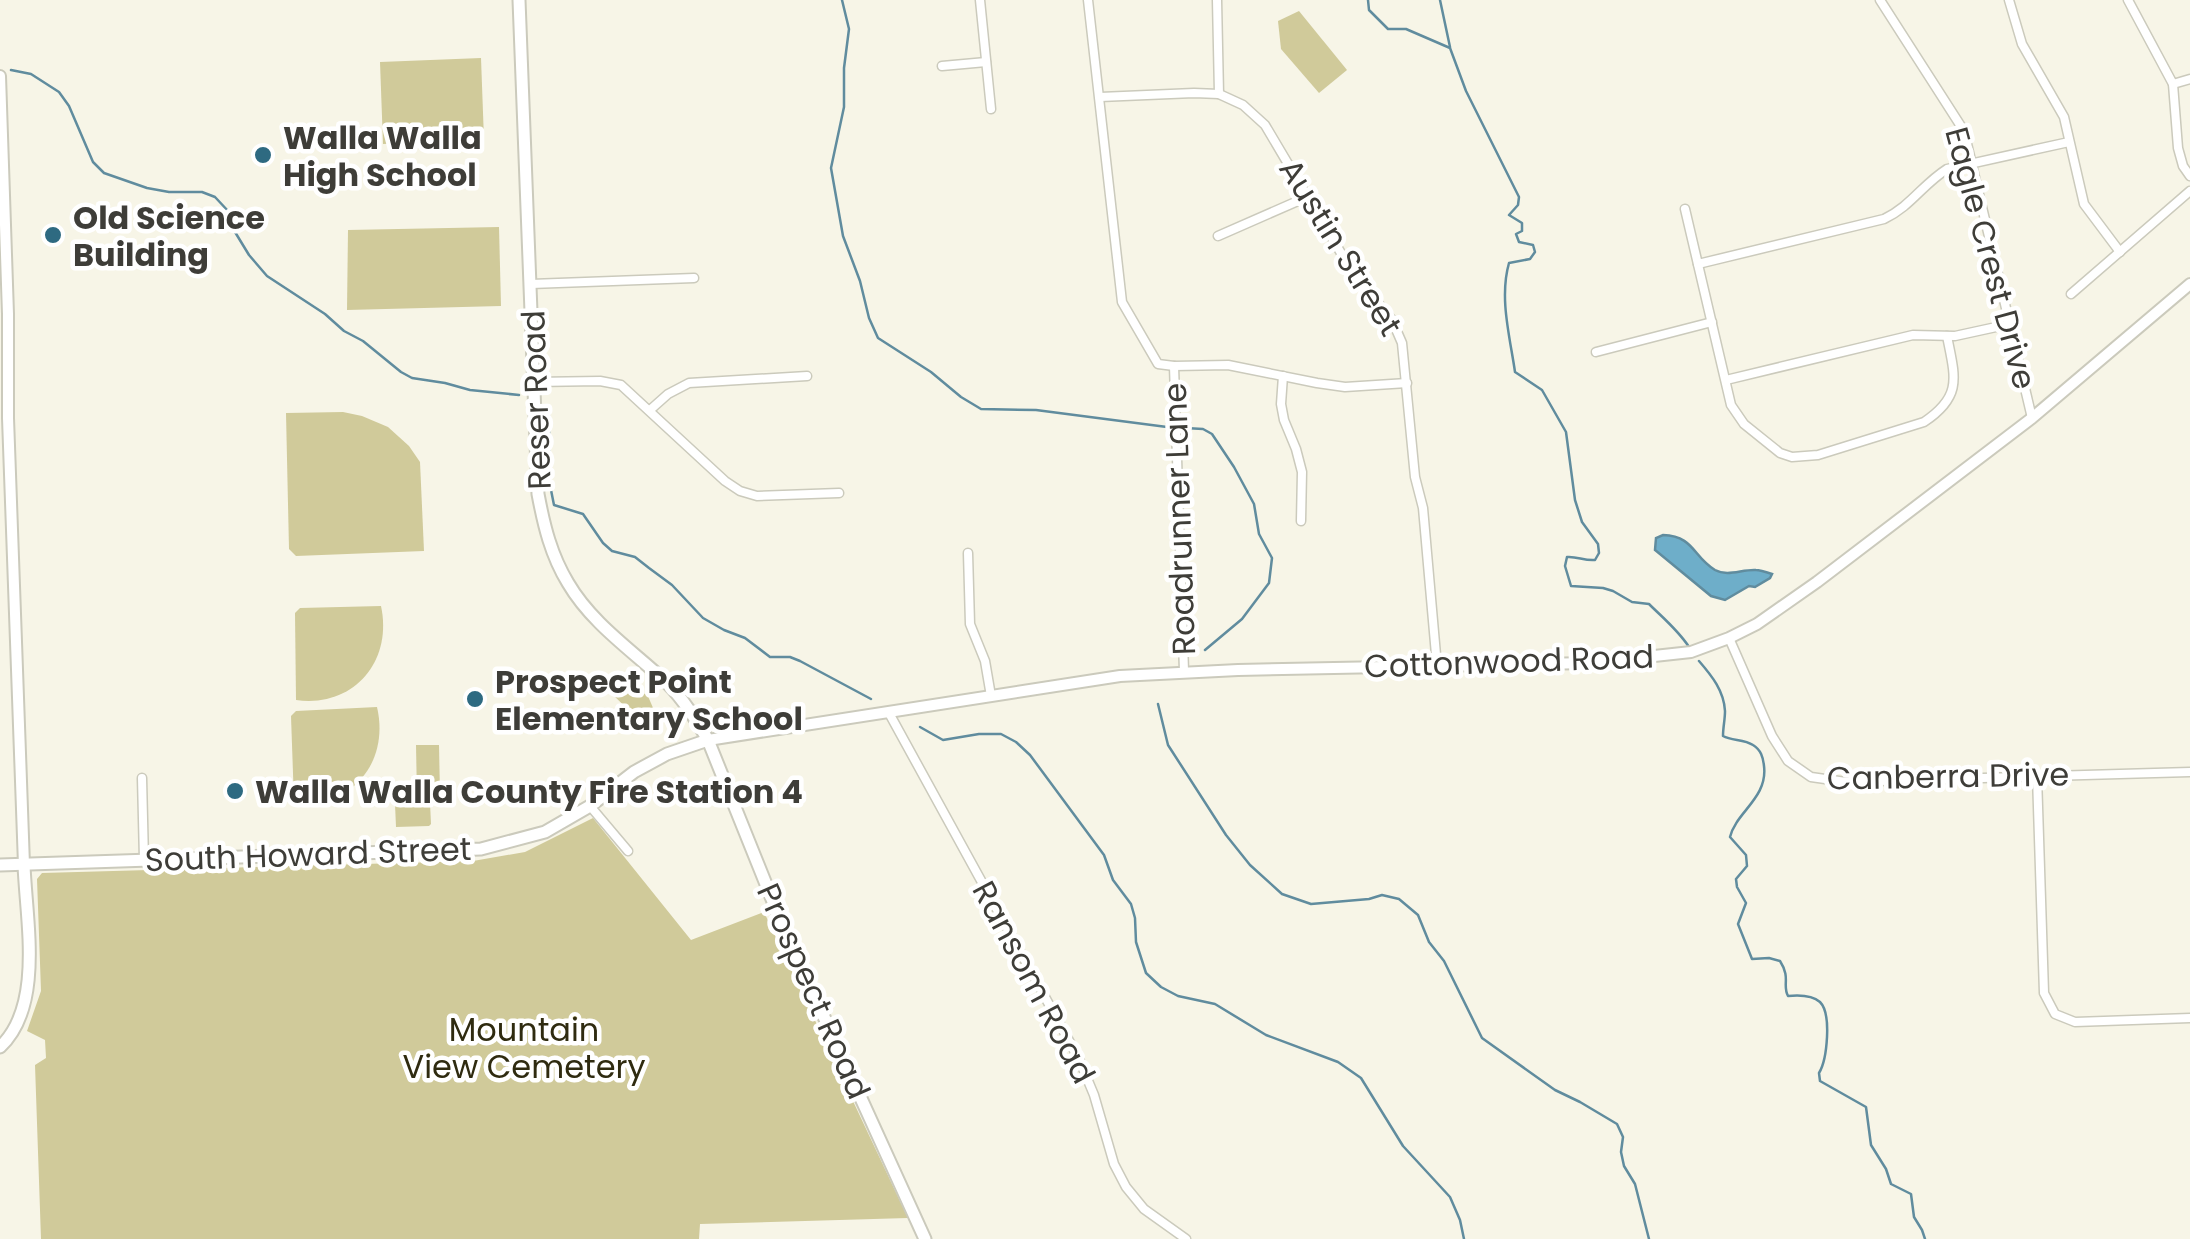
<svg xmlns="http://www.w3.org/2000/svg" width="2190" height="1239" font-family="Poppins,sans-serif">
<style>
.green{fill:#d0ca9a}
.water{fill:#6eaec9;stroke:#608c9e;stroke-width:2.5}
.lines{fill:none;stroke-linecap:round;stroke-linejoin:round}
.stream{stroke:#608c9e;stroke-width:2.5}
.minor-casing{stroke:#cbcabc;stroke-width:11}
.tertiary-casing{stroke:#cbcabc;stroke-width:14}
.secondary-casing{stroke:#cbcabc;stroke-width:15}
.minor{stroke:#fff;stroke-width:8}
.tertiary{stroke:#fff;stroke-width:10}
.secondary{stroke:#fff;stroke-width:11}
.poi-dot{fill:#2e6a81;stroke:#fff;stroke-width:4}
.labels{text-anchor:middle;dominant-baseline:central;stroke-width:9;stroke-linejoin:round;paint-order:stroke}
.poi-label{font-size:32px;font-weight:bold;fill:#3e3d38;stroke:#fff;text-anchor:start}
.street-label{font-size:32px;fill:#3e3d38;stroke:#fff}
.park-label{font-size:32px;fill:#2f2b10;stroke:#fff}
</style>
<rect width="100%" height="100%" fill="#f7f5e7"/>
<g class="green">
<path d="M1299,11L1347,70L1319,93L1281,49L1278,21Z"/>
<path d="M481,58L484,140L383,144L380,62Z"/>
<path d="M499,227L501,306L347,310L348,230Z"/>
<path d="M343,412L362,416L388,427L409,446L420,462L424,551L296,556L289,549L286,413Z"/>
<path d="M381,606C393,662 353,708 296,700L295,613L300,608Z"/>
<path d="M622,683L633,693L647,694L657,717L648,725L642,723L611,693Z"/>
<path d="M377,707C390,763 351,809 294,802L291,716L296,711Z"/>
<path d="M416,745H439L440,795L417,797Z"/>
<path d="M430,803L431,824L429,826L396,827L395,804Z"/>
<path d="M593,818L691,940L764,912L908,1218L700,1224L699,1239H41L35,1065L46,1058L45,1040L27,1031L41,991L37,879L42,873L473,861L525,852Z"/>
</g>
<path class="water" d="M1663,535C1694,536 1693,557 1715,570C1728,577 1742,569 1756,570C1758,570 1769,573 1772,574L1770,578L1755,587L1749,586L1725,600L1711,596L1655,550L1656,538Z"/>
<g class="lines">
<g class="stream">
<path d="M842,0L849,29L844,68V107L831,168L843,236L860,281L869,318L878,338L931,372L961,397L981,409L1036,410L1167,427"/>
<path d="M1368,0L1369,10L1388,29H1406L1450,48L1466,91L1519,197L1518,205L1509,215L1522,223V231L1516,234L1519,242L1533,245L1535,252L1530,259L1509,263C1499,298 1510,337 1515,372L1542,390L1566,432L1575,500L1582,522L1598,544L1599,553L1595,560C1584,561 1577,556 1567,557L1565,566L1571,586L1603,588L1613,591L1632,602L1649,604C1663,618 1678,630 1689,647"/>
<path d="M1440,0L1450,47"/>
<path d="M11,70L31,74L59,92L69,106L93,162L104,173L147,188L169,192H202L215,197L229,212L235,232L249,255L267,276L325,314L344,331L363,341L401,372L412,378L445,383L470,390L519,395"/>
<path d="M543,410L549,416V480L554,505L583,514L603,543L612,551L635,557L649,568L672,585L703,618L724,630L745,638L770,657H790L800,661L871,699"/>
<path d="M1185,428L1203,429L1212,434L1234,467L1254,504L1259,534L1272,558L1269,583L1242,619L1205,650"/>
<path d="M1699,661C1712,676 1724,691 1725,711C1725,720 1723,727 1723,736C1732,741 1744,739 1753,745C1761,750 1763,757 1764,766C1768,798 1736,812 1730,837L1746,855L1747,866L1736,879L1737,887L1746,903L1738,924L1752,959L1769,958L1780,961C1791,978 1782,985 1788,996C1798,995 1812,995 1820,1002C1832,1014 1827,1060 1819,1073L1820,1081L1866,1107L1871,1145L1886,1169L1891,1184L1911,1194L1914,1217L1922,1230L1925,1239"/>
<path d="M1158,704L1168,745L1226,835L1250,865L1282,894L1311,904L1369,899L1382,895L1399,899L1418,915L1429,942L1444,961L1482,1038L1555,1090L1580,1102L1617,1124L1623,1137L1621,1152L1624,1166L1635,1184L1649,1239"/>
<path d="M920,727L943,740L979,734H1001L1016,742L1030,755L1104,855L1113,880L1131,904L1135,918L1136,942L1146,973L1161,987L1178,996L1215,1004L1266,1035L1338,1062L1361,1078L1403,1146L1450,1197L1460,1220L1464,1239"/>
</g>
<g class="minor-casing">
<g id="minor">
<path d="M980,0L991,109"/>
<path d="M1088,0L1122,302L1158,364L1174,366L1228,365L1317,383L1345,387L1407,383"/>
<path d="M1217,0L1219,94"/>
<path d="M1880,0L1964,131L2032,418"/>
<path d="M2009,0L2022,44L2064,117L2084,204L2120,252"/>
<path d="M2128,0L2173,84L2178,148L2183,166L2190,176"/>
<path d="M942,66L986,62"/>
<path d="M2173,84L2190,79"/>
<path d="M1100,97L1194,93L1219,94L1243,105L1265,125L1351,270L1392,320L1402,343L1415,477L1423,508L1437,666"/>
<path d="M1685,209L1731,405L1744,424L1780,453L1792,457L1818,455L1924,422C1963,396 1955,377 1947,336"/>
<path d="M1218,236L1307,197"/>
<path d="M1698,264L1884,219C1911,206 1922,185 1947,169L2069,142"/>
<path d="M531,284L694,278"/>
<path d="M2071,294L2190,191"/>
<path d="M1596,352L1712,322"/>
<path d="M1174,366L1184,671"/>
<path d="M1283,376L1281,404L1284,420L1296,449L1302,472L1301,521"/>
<path d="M1726,380L1913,335L1955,336L2010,324"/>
<path d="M534,382L600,381L621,385L725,481L740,491L757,496L839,493"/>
<path d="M650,410L668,394L689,383L807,376"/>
<path d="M968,553L970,624L985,661L991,696"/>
<path d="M1729,638L1772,736L1788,761L1811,777L1846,782L2190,772"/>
<path d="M889,713L1079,1059L1094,1095L1114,1164L1126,1187L1144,1209L1186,1239"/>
<path d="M2037,776L2044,993L2055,1014L2075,1022L2190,1018"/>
<path d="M142,778L144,860"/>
<path d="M590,806L628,851"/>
</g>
</g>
<g class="tertiary-casing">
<g id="tertiary">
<path d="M0,76L8,314V418L24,865"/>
<path d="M708,740L1120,676L1238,670L1590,663L1691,652L1729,638L1757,624L1817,582L2032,418L2190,284"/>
</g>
</g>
<g class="secondary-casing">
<g id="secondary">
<path d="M519,0L538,494C544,526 551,555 568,583C592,624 633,651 667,683C684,700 696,720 708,740L784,929L925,1239"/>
<path d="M0,865L481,849L545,832L590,806L634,772L667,754L708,740"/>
<path d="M0,1047C44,1006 26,920 24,865"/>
</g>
</g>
<use href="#minor" class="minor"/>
<use href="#tertiary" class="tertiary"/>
<use href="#secondary" class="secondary"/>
</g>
<g class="poi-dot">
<circle cx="263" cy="155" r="10"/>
<circle cx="53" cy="235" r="10"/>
<circle cx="475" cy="699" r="10"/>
<circle cx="235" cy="791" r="10"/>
</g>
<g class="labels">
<g class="poi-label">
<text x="283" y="137">Walla Walla<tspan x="283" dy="37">High School</tspan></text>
<text x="73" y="217">Old Science<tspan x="73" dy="37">Building</tspan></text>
<text x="495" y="681">Prospect Point<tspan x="495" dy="37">Elementary School</tspan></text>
<text x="255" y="791">Walla Walla County Fire Station 4</text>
</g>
<g class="street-label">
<text transform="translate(1341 247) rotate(58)">Austin Street</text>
<text transform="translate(1991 258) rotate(75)">Eagle Crest Drive</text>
<text transform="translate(536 400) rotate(-92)">Reser Road</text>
<text transform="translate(1179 519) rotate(-92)">Roadrunner Lane</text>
<text transform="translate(1509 661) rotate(-2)">Cottonwood Road</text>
<text transform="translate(1948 776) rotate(-1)">Canberra Drive</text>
<text transform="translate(308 854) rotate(-2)">South Howard Street</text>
<text transform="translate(1034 982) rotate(62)">Ransom Road</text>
<text transform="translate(814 991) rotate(66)">Prospect Road</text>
</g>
<g class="park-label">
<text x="524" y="1029">Mountain<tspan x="524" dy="37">View Cemetery</tspan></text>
</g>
</g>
</svg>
